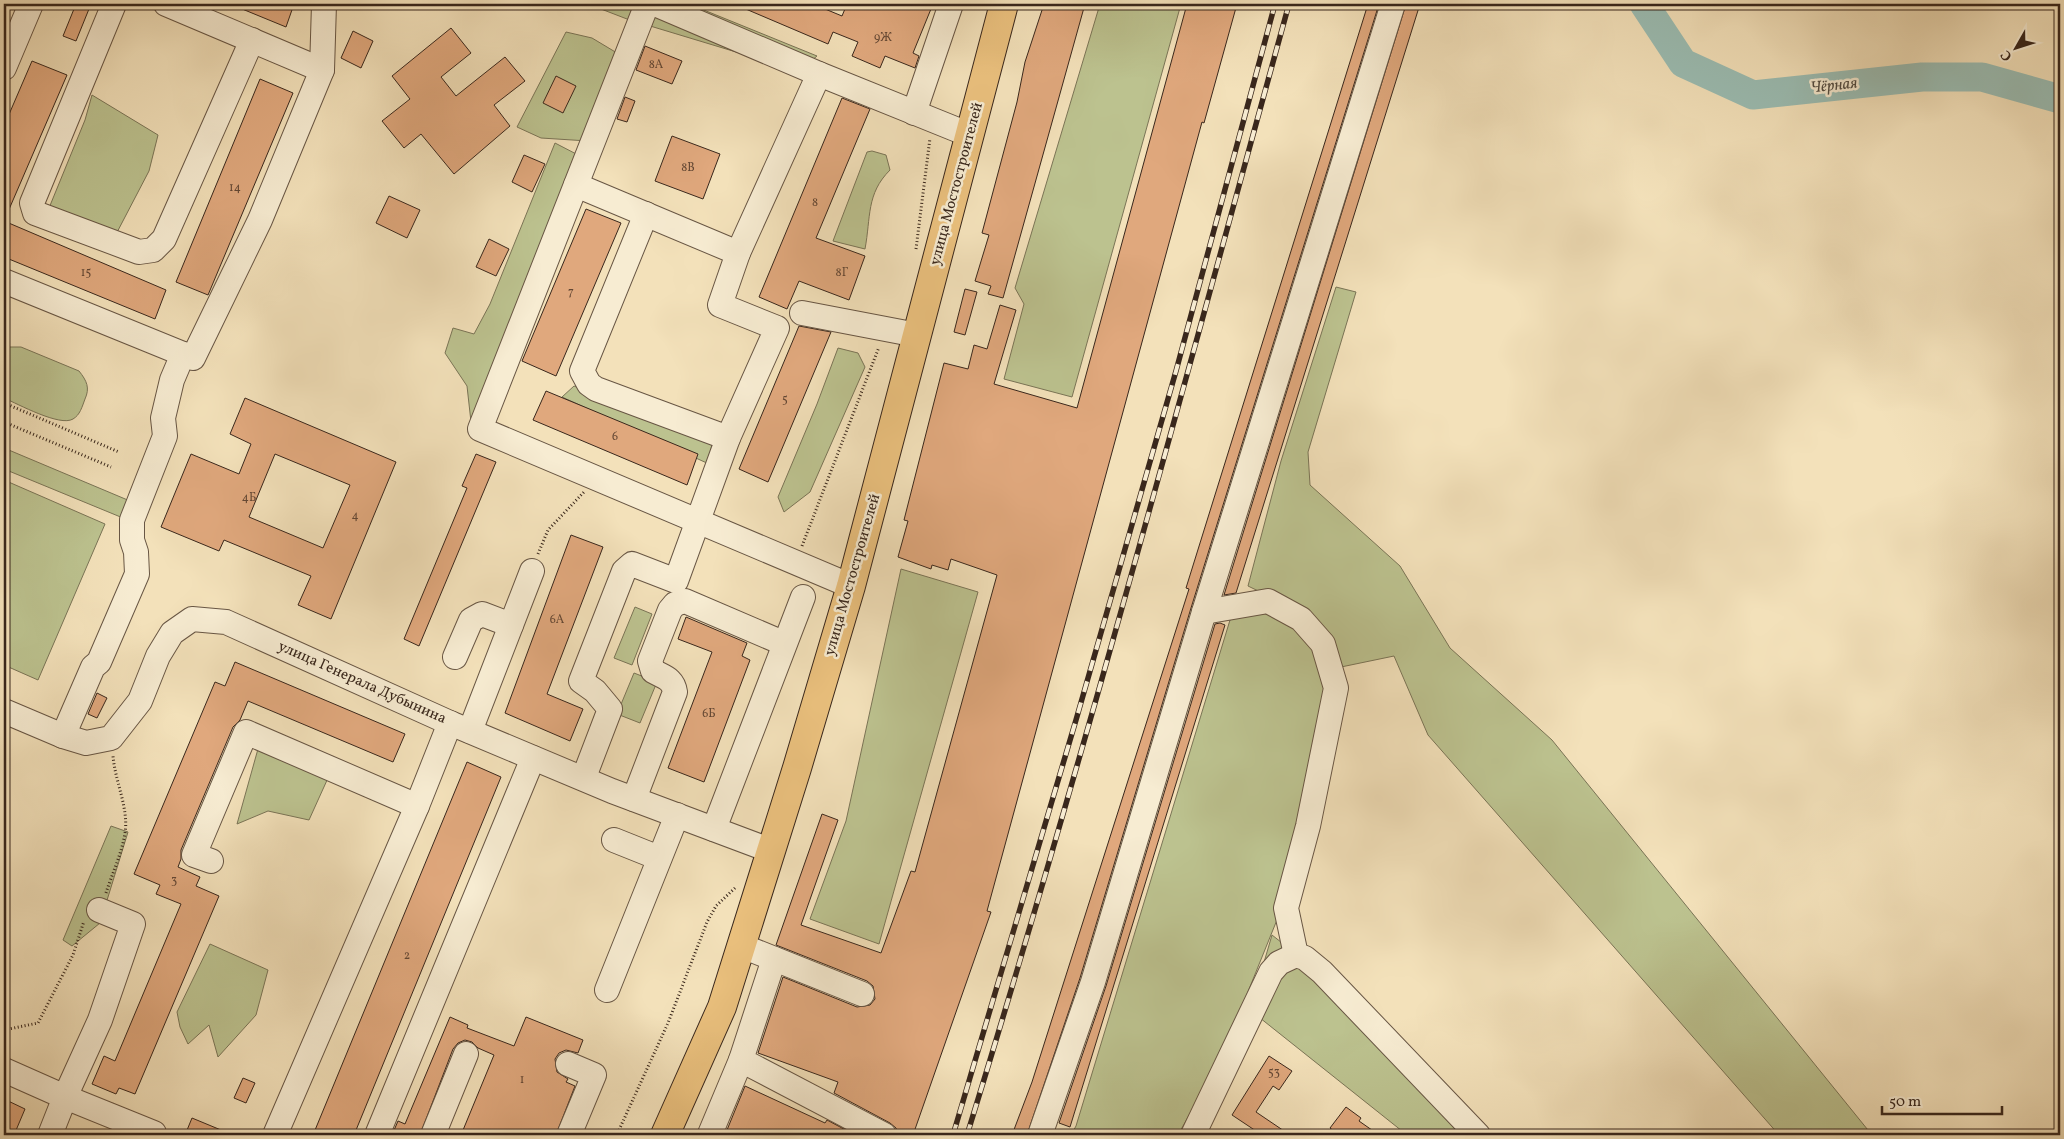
<svg xmlns="http://www.w3.org/2000/svg" width="2064" height="1139" font-family="Vollkorn,serif">
<style>
.green{fill:#bcc28f;stroke:#7a7456}
.lines{fill:none;stroke-linecap:round;stroke-linejoin:round}
.river{stroke:#9bbdb3;stroke-width:29}
.building{fill:#e0a87d;stroke:#39271c;fill-rule:evenodd}
.minor-casing{stroke:#685644;stroke-width:26}
.major-casing{stroke:#39271c;stroke-width:30}
.path{stroke:#39271c;stroke-width:3;stroke-dasharray:1 2.5;stroke-linecap:butt}
.minor{stroke:#f7ecd2;stroke-width:24}
.major{stroke:#eac07d;stroke-width:28}
.rail-casing{stroke:#39271c;stroke-width:5.5}
.rail{stroke:#f7ecd2;stroke-width:4;stroke-dasharray:11;stroke-linecap:butt}
.labels{text-anchor:middle;dominant-baseline:central;stroke-width:5;stroke-linejoin:round;paint-order:stroke}
.number-label{font-size:12px;fill:#634734}
.street-label{font-size:15px;fill:#39271c;stroke:#f7ecd2}
.water-label{font-size:16px;font-style:italic;fill:#524c42;stroke:#f7ecd2}
</style>
<rect width="100%" height="100%" fill="#f3e1ba"/>
<filter id="stains"><feTurbulence type="fractalNoise" baseFrequency=".004" numOctaves="4"/><feColorMatrix values="0 0 0 0 .2 0 0 0 0 .09 0 0 0 0 .02 0 0 0 .5 -.17"/></filter>
<radialGradient id="worn" r=".72"><stop offset=".6" stop-color="#630" stop-opacity="0"/><stop offset="1" stop-color="#630" stop-opacity=".3"/></radialGradient>
<g class="green">
<path d="M588,4H689L817,56L799,71L627,19Z"/>
<path d="M1100,4H1181L1072,397L1004,379L1024,304L1015,288Z"/>
<path d="M566,32L592,38L617,53L588,141L541,138L517,127Z"/>
<path d="M92,95L158,135L149,171L113,240L49,208L85,120Z"/>
<path d="M555,143L582,157L471,422L467,386L445,353L453,328L474,334L490,304Z"/>
<path d="M872,151L886,155L890,170C866,194 871,217 865,249L833,241L867,152Z"/>
<path d="M1336,287L1356,292L1308,452L1310,485L1400,566L1450,648L1552,740L1872,1135H1779L1428,735L1394,656L1341,667L1312,617L1248,586L1281,461Z"/>
<path d="M9,347H21L79,371C87,381 90,388 85,399C82,407 80,415 73,419C60,427 18,404 4,398V348Z"/>
<path d="M838,348L858,353L865,367L810,492L784,512L778,497L817,404Z"/>
<path d="M574,386L712,443L709,464L562,397Z"/>
<path d="M4,448L130,501L123,518L4,469Z"/>
<path d="M4,480L105,524L38,680L4,665Z"/>
<path d="M901,569L978,592L879,944L810,919L846,821Z"/>
<path d="M1275,604L1330,649L1314,780L1283,905L1222,1056L1178,1135H1071L1076,1126L1230,620Z"/>
<path d="M635,607L652,614L632,665L614,658Z"/>
<path d="M634,673L657,682L640,723L617,714Z"/>
<path d="M263,731L328,778L309,820L268,811L237,824Z"/>
<path d="M111,826L128,832L100,923L72,946L63,940Z"/>
<path d="M1272,935L1305,961L1474,1135H1407L1250,1010Z"/>
<path d="M210,944L268,970L256,1015L218,1057L209,1025L188,1044L180,1027L177,1012Z"/>
</g>
<g class="lines">
<path class="river" d="M1644,4L1683,63L1753,95L1922,77H1982L2060,99"/>
</g>
<g class="building">
<path d="M76,4H91L76,41L63,36Z"/>
<path d="M230,4H294L286,27Z"/>
<path d="M734,4H813L842,16L847,4H933L913,53L919,56L915,68L885,56L880,68L852,56L858,42L833,32L828,44Z"/>
<path d="M1044,4H1085L1003,298L988,294L991,286L975,281L989,235L982,233L1017,102L1025,62Z"/>
<path d="M1187,4H1237L1204,123L1202,122L987,911L991,912L913,1135H898L896,1128L890,1123L834,1093L838,1082L758,1053L783,977L857,1007L870,1005L875,999L873,986L867,981L776,945L822,814L838,820L801,925L881,953L911,871L915,872L997,575L951,559L948,570L932,565L931,569L898,557L908,521L904,520L944,363L968,369L974,345L987,349L1000,305L1016,310L994,384L1077,408Z"/>
<path d="M1368,4H1379L1191,608L1080,978L1027,1135H1012L1032,1082L1189,589L1186,588Z"/>
<path d="M1406,4H1420L1236,593L1224,595Z"/>
<path d="M451,28L471,53L441,77L456,96L505,57L525,81L494,105L510,126L454,174L421,134L404,148L382,121L410,99L392,76Z"/>
<path d="M353,31L373,41L361,68L341,58Z"/>
<path d="M645,46L682,61L672,84L636,70Z"/>
<path d="M32,61L67,75L4,221L166,290L155,319L4,257V126Z"/>
<path d="M556,76L576,86L563,113L543,103Z"/>
<path d="M260,79L293,93L208,295L176,282Z"/>
<path d="M625,97L635,101L627,122L617,119Z"/>
<path d="M842,98L870,109L816,238L865,256L849,300L799,281L787,309L759,297Z"/>
<path d="M672,136L720,154L703,199L655,181Z"/>
<path d="M524,155L545,164L532,192L512,182Z"/>
<path d="M389,196L420,210L407,238L376,223Z"/>
<path d="M586,209L621,223L556,376L522,361Z"/>
<path d="M489,239L509,249L496,276L476,267Z"/>
<path d="M965,289L977,292L965,335L954,332Z"/>
<path d="M799,326L831,332L768,482L739,469Z"/>
<path d="M546,391L698,454L687,485L533,420Z"/>
<path d="M245,398L396,462L331,619L298,605L311,576L224,540L219,551L161,527L191,454L239,474L251,444L230,434ZM275,454L350,485L323,548L249,517Z"/>
<path d="M476,454L496,462L419,646L404,639L467,488L462,486Z"/>
<path d="M571,535L603,547L547,694L583,709L570,741L505,713Z"/>
<path d="M686,617L747,643L742,656L750,660L704,782L668,768L712,652L678,639Z"/>
<path d="M1220,623L1225,625L1070,1127L1059,1123L1106,986L1215,624Z"/>
<path d="M235,662L405,734L393,762L248,701L240,720L233,727L181,850V859L178,867L200,877L196,886L219,896L135,1094L119,1088L116,1094L92,1084L104,1056L115,1061L181,904L156,894L160,885L134,874L215,682L225,686Z"/>
<path d="M97,693L107,698L97,718L88,714Z"/>
<path d="M467,762L501,777L354,1135H313Z"/>
<path d="M450,1017L468,1025L467,1028L514,1046L526,1017L583,1040L578,1053L566,1050L559,1053L555,1059L557,1072L568,1079L566,1082L575,1086L556,1135H461L494,1055L478,1048L472,1042L465,1040L458,1043L453,1049L420,1135H392L398,1121L405,1124Z"/>
<path d="M1269,1056L1292,1071L1279,1090L1273,1086L1256,1112L1290,1135H1262L1232,1115Z"/>
<path d="M243,1078L255,1083L246,1103L234,1098Z"/>
<path d="M745,1086L825,1123L827,1120L855,1135H737L727,1130Z"/>
<path d="M4,1099L25,1109L14,1135H4Z"/>
<path d="M1346,1107L1361,1118L1359,1121L1379,1135H1339L1330,1128Z"/>
<path d="M192,1118L233,1135H185Z"/>
</g>
<g class="lines">
<g class="minor-casing">
<g id="minor">
<path d="M114,4L32,203L35,213L139,252L153,250L164,239L252,40"/>
<path d="M166,4L322,70"/>
<path d="M647,4L480,429L851,586"/>
<path d="M655,4L819,74L970,135"/>
<path d="M4,68L31,4"/>
<path d="M914,113L951,4"/>
<path d="M576,185L738,253L819,74"/>
<path d="M4,281L193,358L260,220L322,70L324,4"/>
<path d="M802,313L917,335"/>
<path d="M728,438L777,328L720,305L738,253"/>
<path d="M1204,612L1268,601L1301,619L1323,644L1336,688L1308,826L1286,908L1296,955"/>
<path d="M455,657L471,620L482,614L511,625"/>
<path d="M4,711L63,736L86,743L111,738L140,701L158,656L172,633L192,619L226,622L450,723L612,791L772,851"/>
<path d="M470,731L532,571"/>
<path d="M63,736L93,667L99,662L137,574L136,552L132,540V520L165,436L163,418L172,380L183,354"/>
<path d="M584,777L610,709L595,691L581,681L624,571L632,564L676,581L728,438L596,389L589,384L582,371L646,214"/>
<path d="M634,799L675,692C673,678 663,677 653,671L650,661L670,610L675,604L685,601L783,643"/>
<path d="M714,829L803,597"/>
<path d="M614,840L659,858"/>
<path d="M211,861L194,855L246,732L417,806"/>
<path d="M99,910L133,924L100,1020L65,1097L154,1133"/>
<path d="M742,946L862,994"/>
<path d="M774,959L741,1060L884,1135"/>
<path d="M607,990L677,815"/>
<path d="M568,1064L594,1075L569,1135"/>
<path d="M4,1070L65,1097L50,1135"/>
<path d="M275,1135L417,806L450,723"/>
<path d="M377,1135L533,758"/>
<path d="M433,1135L466,1054"/>
<path d="M714,1135L710,1134L741,1060"/>
<path d="M1040,1135L1093,982L1204,612L1393,4"/>
<path d="M1193,1135L1271,972L1279,963L1296,955L1305,958L1322,972L1478,1135"/>
</g>
</g>
<g class="major-casing">
<path id="major" d="M665,1135L722,1007L797,768L851,586L1004,4"/>
</g>
<g class="path">
<path d="M916,249L930,138"/>
<path d="M4,403L119,452"/>
<path d="M4,422L111,467"/>
<path d="M802,546L879,347"/>
<path d="M538,554L548,530L584,492"/>
<path d="M106,893C112,874 122,853 125,833C129,809 115,781 113,756"/>
<path d="M4,1030L38,1023L73,955L84,921"/>
<path d="M619,1130L668,1023L707,922L716,906L736,887"/>
<path d="M617,1135L619,1130L630,1135"/>
</g>
<use href="#minor" class="minor"/>
<use href="#major" class="major"/>
<g class="rail-casing">
<g id="rail">
<path d="M953,1135L1076,720L1176,371L1275,4"/>
<path d="M967,1135C1083,760 1185,382 1289,4"/>
</g>
</g>
<use href="#rail" class="rail"/>
</g>
<g class="labels">
<g class="number-label">
<text x="883" y="38">9Ж</text>
<text x="656" y="65">8А</text>
<text x="688" y="168">8В</text>
<text x="235" y="188">14</text>
<text x="815" y="203">8</text>
<text x="86" y="273">15</text>
<text x="842" y="273">8Г</text>
<text x="571" y="292">7</text>
<text x="785" y="400">5</text>
<text x="615" y="437">6</text>
<text x="249" y="498">4Б</text>
<text x="355" y="516">4</text>
<text x="557" y="620">6А</text>
<text x="709" y="714">6Б</text>
<text x="174" y="881">3</text>
<text x="407" y="956">2</text>
<text x="1274" y="1073">53</text>
<text x="522" y="1080">1</text>
</g>
<g class="street-label">
<text transform="translate(957 184) rotate(-75)">улица Мостостроителей</text>
<text transform="translate(853 575) rotate(-74)">улица Мостостроителей</text>
<text transform="translate(362 683) rotate(24)">улица Генерала Дубынина</text>
</g>
<g class="water-label">
<text transform="translate(1834 86) rotate(-6)">Чёрная</text>
</g>
</g>
<rect width="2064" height="1139" fill="none" stroke="#f3e1ba" stroke-width="20"/>
<rect x="5" y="5" width="2054" height="1129" fill="none" stroke="#39271c" stroke-width="2.5"/>
<rect x="10" y="10" width="2044" height="1119" fill="none" stroke="#39271c"/>
<g transform="translate(2016 48) rotate(231)" stroke="#f7ecd2" stroke-width="4" paint-order="stroke">
<path d="M0-4L9 19L0 12L-9 19Z" fill="#39271c"/>
<text y="-8" font-size="14" font-weight="bold" text-anchor="middle" fill="#39271c">С</text>
</g>
<path d="M1882 1106v8h120v-8" fill="none" stroke="#39271c" stroke-width="2.5"/>
<text x="1889" y="1106" font-size="15" fill="#39271c" stroke="#f7ecd2" stroke-width="4" paint-order="stroke">50 m</text>
<rect width="100%" height="100%" filter="url(#stains)"/>
<rect width="100%" height="100%" fill="url(#worn)"/>
</svg>
